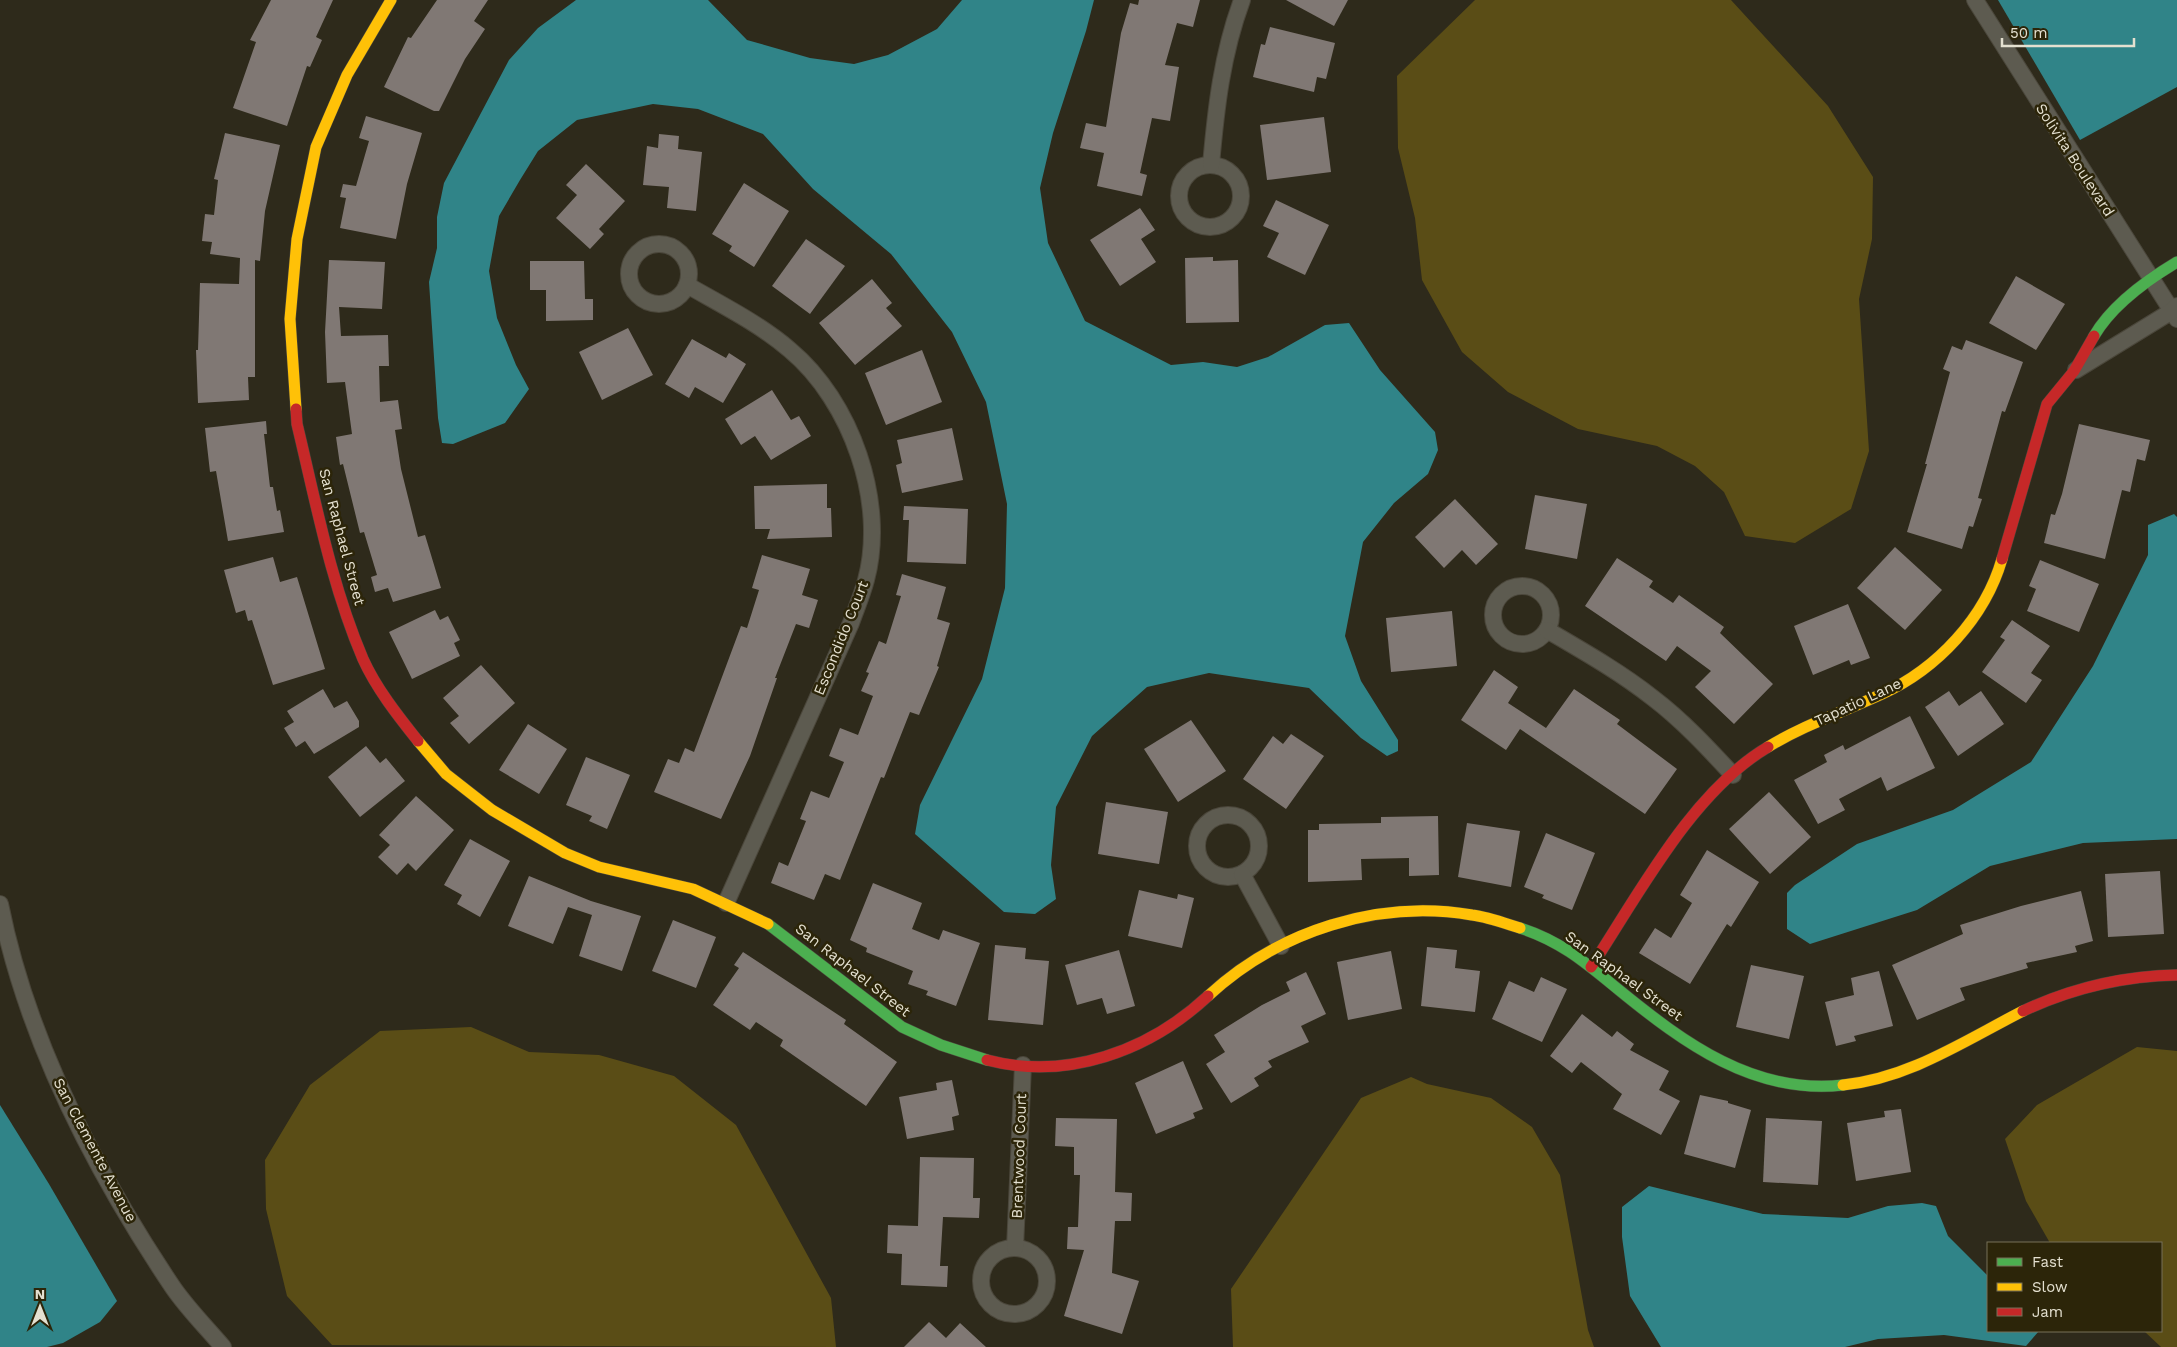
<svg xmlns="http://www.w3.org/2000/svg" width="2177" height="1347" font-family="'Work Sans',sans-serif">
<style>
.green{fill:#5a4d16}
.water{fill:#308488}
.building{fill:#807874}
.lines{fill:none;stroke-linecap:round;stroke-linejoin:round}
.street-casing{stroke:#4b473b;stroke-width:18}
.fast-casing{stroke:#4b473b;stroke-width:12}
.slow-casing{stroke:#4b473b;stroke-width:12}
.jam-casing{stroke:#4b473b;stroke-width:12}
.street{stroke:#5d5b50;stroke-width:16}
.fast{stroke:#4caf50;stroke-width:11}
.slow{stroke:#ffc107;stroke-width:11}
.jam{stroke:#c62828;stroke-width:11}
.labels{text-anchor:middle;dominant-baseline:central;stroke-width:5;stroke-linejoin:round;paint-order:stroke}
.street-label{font-size:15px;fill:#e4e0d0;stroke:#2c2509}
</style>
<rect width="100%" height="100%" fill="#2e2a1b"/>
<g class="green">
<path d="M1475,0H1731L1828,106L1873,177L1872,239L1859,299L1869,451L1851,509L1795,543L1745,536L1724,492L1695,466L1657,446L1578,429L1508,392L1462,352L1422,280L1415,218L1398,148L1397,76Z"/>
<path d="M471,1027L529,1052L599,1055L674,1076L736,1125L831,1298L836,1347L332,1345L287,1296L266,1209L265,1160L310,1085L380,1031Z"/>
<path d="M2137,1047L2177,1051V1347H2161L2144,1331H2161V1243H2050L2026,1201L2005,1139L2037,1105Z"/>
<path d="M1411,1077L1427,1084L1491,1098L1532,1127L1560,1175L1588,1330L1594,1347H1233L1231,1289L1361,1098Z"/>
</g>
<g class="water">
<path d="M576,0H708L747,40L810,58L854,64L888,55L937,29L962,0H1094L1086,31L1053,133L1040,188L1048,243L1085,321L1171,365L1203,362L1237,367L1268,357L1325,325L1349,323L1380,370L1435,432L1438,450L1428,474L1394,503L1363,542L1345,636L1361,681L1398,740V751L1387,756L1361,738L1309,688L1209,673L1147,687L1092,736L1056,807L1051,865L1056,899L1035,914L1004,912L915,834L920,805L982,679L1005,588L1007,504L986,402L952,332L891,254L813,189L763,134L698,109L653,104L577,120L538,151L520,180L499,216L489,271L497,318L516,365L529,389L505,423L453,444L442,443L438,418L429,282L437,248V217L444,183L509,60L538,28Z"/>
<path d="M1998,0H2177V87L2080,140Z"/>
<path d="M2174,514L2177,517V839L2083,843L1990,866L1917,910L1810,944L1787,929V893L1795,885L1857,844L1953,810L2031,762L2093,666L2148,555V525Z"/>
<path d="M0,1105L49,1184L117,1301L100,1322L63,1343L47,1347H0Z"/>
<path d="M1649,1186L1763,1214L1848,1218L1888,1206L1922,1203L1936,1206L1948,1236L1988,1276V1331H2039L2026,1346L1944,1335L1878,1339L1845,1347H1661L1630,1296L1622,1237V1207Z"/>
</g>
<g class="building">
<path d="M271,0H333L316,37L322,40L310,67L307,66L287,126L233,108L256,42L250,40Z"/>
<path d="M437,0H488L474,21L485,29L465,59L439,111H434L384,87L408,37L411,38Z"/>
<path d="M1139,0H1200L1193,27L1177,23L1165,65L1179,67L1170,121L1152,118L1140,173L1147,175L1142,196L1097,186L1104,153L1080,148L1086,123L1106,127L1121,33L1130,3L1138,5Z"/>
<path d="M1286,0H1348L1334,26Z"/>
<path d="M1270,27L1335,43L1326,79L1317,77L1314,92L1253,77L1261,44L1265,45Z"/>
<path d="M366,116L422,133L407,184L396,239L340,228L346,198L340,197L343,184L356,186L369,141L359,138Z"/>
<path d="M1324,117L1331,172L1267,180L1260,125Z"/>
<path d="M225,133L280,145L265,211L260,261L255,260V377H248L249,400L198,403L196,350H198L200,283L239,284L240,258L210,254L212,242L202,241L205,214L214,215L218,180L214,179Z"/>
<path d="M659,134L679,136L678,149L702,152L696,211L667,208L669,187L643,185L647,146L658,148Z"/>
<path d="M586,164L625,201L599,229L604,234L590,249L556,218L577,195L566,185Z"/>
<path d="M744,183L789,211L754,267L729,251L732,246L712,234Z"/>
<path d="M1276,200L1329,225L1305,275L1267,257L1279,233L1263,226Z"/>
<path d="M1140,208L1155,230L1141,239L1156,262L1120,286L1090,240Z"/>
<path d="M806,239L845,266L810,314L772,286Z"/>
<path d="M1213,257V261L1238,260L1239,322L1186,323L1185,258Z"/>
<path d="M329,260L385,262L382,309L339,307L341,336L388,335L389,366H379L380,402L398,400L402,429L395,430L401,469L418,537L425,535L441,588L393,602L388,588L375,592L371,577L377,575L364,532L360,533L343,464L340,465L336,437L352,434L345,382L327,383L325,332Z"/>
<path d="M530,261H584L585,299H593V320L546,321V290H530Z"/>
<path d="M2016,276L2065,304L2036,350L1989,323Z"/>
<path d="M872,279L892,303L886,308L902,326L855,365L819,323Z"/>
<path d="M628,328L653,375L602,400L579,352Z"/>
<path d="M692,339L726,358L729,353L746,364L723,403L695,387L689,398L665,384Z"/>
<path d="M1966,340L2023,362L2005,412L2002,411L1978,498L1982,499L1973,527L1969,526L1962,549L1907,532L1927,464H1925L1950,372L1943,369L1952,346L1962,350Z"/>
<path d="M922,350L942,402L886,425L865,373Z"/>
<path d="M772,390L791,420L799,416L811,436L771,460L755,436L741,445L725,419Z"/>
<path d="M266,421L267,434H264L270,487H273L277,511L280,510L284,532L228,541L216,471L210,472L205,428Z"/>
<path d="M2079,424L2150,440L2145,461L2137,459L2130,492L2122,490L2105,559L2044,543L2051,514L2055,515L2062,494Z"/>
<path d="M952,428L963,480L902,493L896,465L902,463L897,440Z"/>
<path d="M827,484V508H831L832,537L767,539L770,529H755L754,486Z"/>
<path d="M1535,495L1587,504L1577,559L1525,549Z"/>
<path d="M1455,499L1498,544L1476,565L1462,550L1444,568L1415,537Z"/>
<path d="M904,506L968,509L966,564L907,562L909,520H903Z"/>
<path d="M1895,547L1942,590L1905,630L1857,588Z"/>
<path d="M762,555L810,569L802,595L818,600L809,628L796,624L775,678H777L750,756L721,819L654,792L668,759L679,763L685,748L694,752L741,626L747,628L759,590L752,588Z"/>
<path d="M273,557L280,582L297,577L325,669L273,685L252,620L248,621L245,610L236,613L224,570Z"/>
<path d="M1617,558L1653,581L1649,587L1673,603L1679,595L1724,627L1720,633L1773,684L1734,724L1695,687L1711,671L1677,646L1666,661L1585,606Z"/>
<path d="M2040,560L2099,584L2079,632L2027,611L2036,589L2029,586Z"/>
<path d="M902,574L946,587L937,619L950,623L937,666L939,667L919,715L910,712L884,778L881,777L840,880L825,874L814,900L771,883L779,862L788,866L806,821L800,819L811,791L829,798L844,762L829,756L840,728L858,735L873,696L861,691L869,673L866,672L879,641L886,644L901,596L896,595Z"/>
<path d="M1848,604L1870,658L1851,665L1849,660L1813,675L1794,626Z"/>
<path d="M435,610L440,620L448,616L460,640L454,643L460,656L412,679L389,632Z"/>
<path d="M1452,611L1457,666L1391,672L1386,618Z"/>
<path d="M2012,620L2050,646L2031,673L2042,680L2026,703L1982,672L2005,640L2000,637Z"/>
<path d="M481,665L515,703L469,744L450,723L459,716L443,698Z"/>
<path d="M1494,670L1518,687L1508,703L1546,728L1574,689L1620,720L1617,724L1677,769L1645,814L1520,729L1506,750L1461,720Z"/>
<path d="M323,689L334,708L347,701L359,721V727L314,754L305,741L296,747L284,728L294,722L287,711Z"/>
<path d="M1949,691L1959,706L1981,691L2004,724L1958,756L1925,707Z"/>
<path d="M1910,716L1935,768L1887,791L1881,777L1839,799L1845,810L1818,824L1794,780L1827,762L1824,755L1843,745L1845,750Z"/>
<path d="M1191,720L1226,771L1178,802L1144,749Z"/>
<path d="M528,724L567,749L539,794L499,770Z"/>
<path d="M1291,734L1324,756L1286,809L1243,779L1273,736L1283,744Z"/>
<path d="M366,746L380,763L386,758L405,781L360,817L328,777Z"/>
<path d="M586,757L630,775L607,829L589,821L592,816L566,805Z"/>
<path d="M1769,792L1811,837L1770,874L1729,829Z"/>
<path d="M416,796L454,830L416,871L408,863L397,875L378,857L390,845L379,835Z"/>
<path d="M1106,802L1168,812L1159,864L1098,854Z"/>
<path d="M1438,816L1439,875L1409,876V858L1361,859L1362,880L1308,882V830H1319V824L1381,823V817Z"/>
<path d="M1467,823L1520,831L1511,887L1458,877Z"/>
<path d="M1546,833L1595,853L1572,910L1542,898L1544,895L1524,887Z"/>
<path d="M470,839L510,861L480,917L457,904L462,895L444,885Z"/>
<path d="M1707,850L1759,882L1731,927L1727,924L1690,984L1639,953L1655,928L1671,938L1692,903L1680,895Z"/>
<path d="M2160,871L2164,934L2108,937L2105,874Z"/>
<path d="M529,876L591,901L641,916L622,971L579,956L592,915L568,907L553,944L508,926Z"/>
<path d="M873,883L922,903L912,929L939,940L943,930L980,943L956,1006L926,995L928,991L908,984L913,971L866,952L867,948L850,940Z"/>
<path d="M1139,890L1177,899L1178,894L1194,898L1182,948L1128,936Z"/>
<path d="M2081,891L2093,941L2075,946L2077,952L2026,963L2028,968L1960,988L1965,1000L1917,1020L1892,965L1963,934L1960,925L2021,906Z"/>
<path d="M673,920L716,937L696,988L652,971Z"/>
<path d="M995,945L1026,948L1025,959L1049,961L1043,1025L988,1020Z"/>
<path d="M1427,947L1457,950L1455,968L1480,971L1475,1012L1421,1006Z"/>
<path d="M1119,950L1135,1006L1107,1014L1102,998L1077,1005L1065,965Z"/>
<path d="M1391,951L1402,1009L1348,1020L1337,962Z"/>
<path d="M743,952L846,1020L844,1024L897,1062L866,1106L780,1046L783,1040L756,1022L750,1030L713,1005L739,968L734,965Z"/>
<path d="M1751,965L1804,976L1789,1039L1736,1027Z"/>
<path d="M1879,971L1893,1026L1854,1036L1856,1041L1836,1046L1825,1002L1854,995L1851,978Z"/>
<path d="M1306,972L1326,1014L1301,1026L1309,1042L1268,1061L1272,1067L1254,1078L1259,1086L1231,1103L1206,1064L1225,1052L1214,1035L1262,1005L1290,991L1286,982Z"/>
<path d="M1541,977L1567,989L1542,1042L1492,1019L1509,981L1534,992Z"/>
<path d="M1582,1014L1612,1037L1617,1031L1634,1044L1630,1050L1669,1071L1659,1090L1680,1101L1661,1135L1613,1109L1622,1094L1581,1062L1572,1073L1550,1056Z"/>
<path d="M1183,1061L1203,1109L1193,1113L1195,1118L1156,1134L1135,1083Z"/>
<path d="M952,1080L959,1115L952,1117L954,1130L907,1139L899,1097L937,1090L936,1083Z"/>
<path d="M1700,1095L1728,1101V1103L1751,1110L1735,1168L1684,1154Z"/>
<path d="M1901,1109L1911,1172L1856,1181L1847,1123L1885,1117L1884,1111Z"/>
<path d="M1056,1118L1117,1119L1115,1192L1132,1193L1131,1221H1115L1112,1273L1139,1281L1122,1334L1064,1316L1084,1250L1067,1249L1068,1227H1078L1080,1175H1074V1147L1055,1146Z"/>
<path d="M1766,1118L1822,1121L1818,1185L1763,1182Z"/>
<path d="M920,1157L974,1158L973,1198H980L979,1218L943,1217L940,1266H948L947,1287L901,1285L902,1254L887,1253L888,1225L918,1226Z"/>
<path d="M929,1322L946,1338L960,1323L986,1347H904Z"/>
</g>
<g class="lines">
<g class="street-casing">
<g id="street">
<path d="M1975,0L2177,319"/>
<circle cx="1210" cy="196" r="31"/>
<path d="M1211,165C1216,108 1222,54 1242,0"/>
<circle cx="659" cy="274" r="30"/>
<path d="M687,285C722,305 760,324 790,350C851,401 887,502 866,580C862,595 856,609 851,623L726,903"/>
<path d="M2076,370L2172,311L2177,306"/>
<circle cx="1522" cy="615" r="29"/>
<path d="M1547,630C1583,651 1620,672 1653,698C1682,720 1708,748 1733,775"/>
<circle cx="1228" cy="846" r="31"/>
<path d="M1242,874L1281,946"/>
<path d="M0,904C27,1040 95,1171 172,1286C186,1307 206,1327 223,1347"/>
<circle cx="1014" cy="1281" r="33"/>
<path d="M1015,1248L1023,1065"/>
</g>
</g>
<g class="fast-casing">
<g id="fast">
<path d="M2094,336C2112,305 2147,280 2177,262"/>
<path d="M768,924L902,1027L941,1045L987,1060"/>
<path d="M1520,928C1561,941 1586,963 1619,990C1684,1043 1754,1095 1843,1085"/>
</g>
</g>
<g class="slow-casing">
<g id="slow">
<path d="M296,409L290,319L297,239L316,147L347,75L391,0"/>
<path d="M418,741L446,774L492,810L565,853L599,867L693,889L768,924"/>
<path d="M1768,747C1804,725 1843,712 1882,694C1937,669 1985,618 2002,559"/>
<path d="M1208,996C1278,931 1378,899 1472,915C1488,917 1504,923 1520,928"/>
<path d="M1843,1085C1910,1078 1964,1041 2023,1011"/>
</g>
</g>
<g class="jam-casing">
<g id="jam">
<path d="M296,409L297,424C316,503 331,584 363,659C376,688 398,716 418,741"/>
<path d="M2002,559L2047,404L2074,371L2094,336"/>
<path d="M1591,967C1639,894 1692,792 1768,747"/>
<path d="M2023,1011C2072,988 2123,976 2177,975"/>
<path d="M987,1060C1067,1081 1149,1051 1208,996"/>
</g>
</g>
<use href="#street" class="street"/>
<use href="#fast" class="fast"/>
<use href="#slow" class="slow"/>
<use href="#jam" class="jam"/>
</g>
<g class="labels">
<g class="street-label">
<text transform="translate(2075 160) rotate(57)">Solivita Boulevard</text>
<text transform="translate(342 537) rotate(75)">San Raphael Street</text>
<text transform="translate(841 638) rotate(-68)">Escondido Court</text>
<text transform="translate(1858 702) rotate(-25)">Tapatio Lane</text>
<text transform="translate(853 970) rotate(38)">San Raphael Street</text>
<text transform="translate(1624 976) rotate(36)">San Raphael Street</text>
<text transform="translate(95 1150) rotate(62)">San Clemente Avenue</text>
<text transform="translate(1019 1156) rotate(-88)">Brentwood Court</text>
</g>
</g>
<rect x="1987" y="1242" width="175" height="90" fill="#2c2509" stroke="#767059"/>
<rect x="1997" y="1258" width="25" height="8" fill="#4caf50" stroke="#767059"/>
<text x="2032" y="1267" font-size="15" fill="#e4e0d0">Fast</text>
<rect x="1997" y="1283" width="25" height="8" fill="#ffc107" stroke="#767059"/>
<text x="2032" y="1292" font-size="15" fill="#e4e0d0">Slow</text>
<rect x="1997" y="1308" width="25" height="8" fill="#c62828" stroke="#767059"/>
<text x="2032" y="1317" font-size="15" fill="#e4e0d0">Jam</text>
<g transform="translate(40 1307)" stroke="#2c2509" stroke-width="4" paint-order="stroke">
<path d="M0-4L9 19L0 12L-9 19Z" fill="#e4e0d0"/>
<text y="-8" font-size="14" font-weight="bold" text-anchor="middle" fill="#e4e0d0">N</text>
</g>
<path d="M2002 38v8h132v-8" fill="none" stroke="#e4e0d0" stroke-width="2.5"/>
<text x="2010" y="38" font-size="15" fill="#e4e0d0" stroke="#2c2509" stroke-width="4" paint-order="stroke">50 m</text>
</svg>
